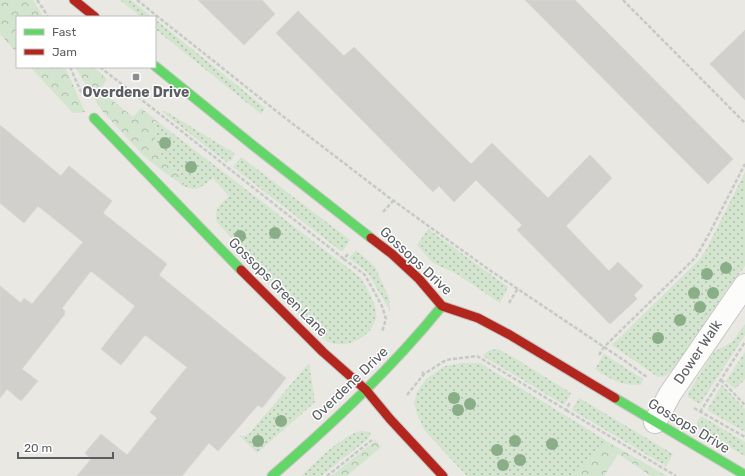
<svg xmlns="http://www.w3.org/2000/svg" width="745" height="476" font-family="Rubik,sans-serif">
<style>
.grass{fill:url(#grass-dots)}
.forest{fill:url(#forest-crowns)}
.building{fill:#d1d0cd;stroke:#d8d6d2}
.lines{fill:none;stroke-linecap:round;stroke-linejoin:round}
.street-casing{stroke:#c6c6c6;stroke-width:24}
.fast-casing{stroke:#c6c6c5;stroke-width:11}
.jam-casing{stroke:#c6c6c5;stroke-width:11}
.path{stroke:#c5cac7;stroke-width:2.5;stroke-dasharray:4 2;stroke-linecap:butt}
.street{stroke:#fcfcfb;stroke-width:22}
.fast{stroke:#63d668;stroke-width:9}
.jam{stroke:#b3261e;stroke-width:9}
.tree{fill:#8aae87}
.poi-dot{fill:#8c8e8e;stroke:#fff;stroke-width:1.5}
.labels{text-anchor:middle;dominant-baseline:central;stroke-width:3;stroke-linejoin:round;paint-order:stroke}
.poi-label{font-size:14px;font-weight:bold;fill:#5a5d61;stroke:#fff}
.street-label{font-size:14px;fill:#5a5d61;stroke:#fff}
</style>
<defs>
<pattern id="grass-dots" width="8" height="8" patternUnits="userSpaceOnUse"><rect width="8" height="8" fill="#d3e4cf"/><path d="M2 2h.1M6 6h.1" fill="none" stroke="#aebcab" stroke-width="1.8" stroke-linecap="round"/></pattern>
<pattern id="forest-crowns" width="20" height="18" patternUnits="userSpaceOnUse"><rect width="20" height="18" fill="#d3e4cf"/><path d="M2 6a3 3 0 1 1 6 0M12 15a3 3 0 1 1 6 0" fill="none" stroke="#aebcab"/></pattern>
</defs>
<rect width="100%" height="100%" fill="#e9e8e3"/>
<g class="grass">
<path d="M120,0H131L152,17H141Z"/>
<path d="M155,19L265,108L261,114L155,29Z"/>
<path d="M161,111H165L234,153L232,160L226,162Z"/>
<path d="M158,122L361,278C370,295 384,312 370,330C361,341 343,348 329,342C321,339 299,313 292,306C267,278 242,250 217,222C214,207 220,206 229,196L213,178C202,186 198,193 184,186V179C176,171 159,155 156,144C154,137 156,129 158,122Z"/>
<path d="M241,157L350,240L342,252L233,167Z"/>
<path d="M745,172V266L723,295L690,348L675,369L665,376L658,377L612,345L700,259L707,248Z"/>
<path d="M428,229L508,287L500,303L457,274L433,263L417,245Z"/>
<path d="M356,250L375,267L389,298L390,311L368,273L349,258Z"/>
<path d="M745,324V335L700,404L688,397V393L714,352L732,342Z"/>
<path d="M498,349L516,359L571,393L564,405L483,356L489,350Z"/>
<path d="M745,352V379L735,389L726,381Z"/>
<path d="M604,354L643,379L641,385C622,386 610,379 595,369Z"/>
<path d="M309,363L315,402L257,453L239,435L244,436L249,434Z"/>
<path d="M462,363H480L610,443L599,447L594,457L574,476H467L425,431L418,416L414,403L417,392L426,379L445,366Z"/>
<path d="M722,385L745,409V432L707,410Z"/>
<path d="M579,398L673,454L666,466L572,410Z"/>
<path d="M701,416L745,442V456L700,430L697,423Z"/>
<path d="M360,431L371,432L368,439L321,476H301C319,460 337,439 360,431Z"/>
</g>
<g class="forest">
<path d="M0,0H33L43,17H17V53L0,34Z"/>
<path d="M30,67H65L85,112L73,113Z"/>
<path d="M75,67H94L107,79L100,90L133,117L141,108L158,122C156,129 154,137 156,144C159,155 176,171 184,179V186L165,173L144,156L103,112Z"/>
<path d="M376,440L381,447L347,476H331Z"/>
<path d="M610,443L667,476H651L618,454L604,476H574L594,457L599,447Z"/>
</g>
<g class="building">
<path d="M198,0H262L275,14L244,45Z"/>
<path d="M525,0H575L733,159L708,184Z"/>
<path d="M298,11L344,56L354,47L471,164L492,143L548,198L590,155L612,178L566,226L609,271L618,262L643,286L634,295L637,299L610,324L517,230L522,225L476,180L454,202L439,186L433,192L276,33Z"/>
<path d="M745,30V100L710,64Z"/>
<path d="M0,125L61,176L69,166L112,201L103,213L167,264L159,275L286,378L262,408L258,405L218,451L209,443L182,476H77L91,459L85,453L101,434L127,455L157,418L150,412L187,367L145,335L121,365L101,349L135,306L91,271L62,308L65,311L64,313L65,314L22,369L38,381L21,401L7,389L0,398V286L21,303L24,298L32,304L83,242L38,206L24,223L0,203Z"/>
</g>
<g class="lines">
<g class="street-casing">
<path id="street" d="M655,422L670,394L745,285"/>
</g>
<g class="fast-casing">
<g id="fast">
<path d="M155,66L250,143L371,238"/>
<path d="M94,118L241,270"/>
<path d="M615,398L745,475"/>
<path d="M272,476C333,423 391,369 442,306"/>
</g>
</g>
<g class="jam-casing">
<g id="jam">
<path d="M74,0L95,17"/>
<path d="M371,238L392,254L419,279L442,306L478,318L510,335L615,398"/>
<path d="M241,270L323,352L366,390L390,419L443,476"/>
</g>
</g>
<g class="path">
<path d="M37,0L42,7L48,17"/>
<path d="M137,0L280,114L387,196L488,269L625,361L648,378"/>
<path d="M623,0L745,123"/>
<path d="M70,67L82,94"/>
<path d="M100,67L344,259"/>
<path d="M383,212L393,201"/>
<path d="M348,254L344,259L365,275L382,306L386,319L382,332"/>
<path d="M509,303L518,288"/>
<path d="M599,355L604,347L696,257L709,234L745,164"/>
<path d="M422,372L424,374L446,360L477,356L566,410L570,402"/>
<path d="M721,380L745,405"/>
<path d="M407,395L424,374"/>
<path d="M694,408L745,437"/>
<path d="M566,410L676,476"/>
<path d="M700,412L745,342"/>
<path d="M327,476L372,440"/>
</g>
<use href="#street" class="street"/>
<use href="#fast" class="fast"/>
<use href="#jam" class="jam"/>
</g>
<g class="tree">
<circle cx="165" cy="143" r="6"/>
<circle cx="191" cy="167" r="6"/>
<circle cx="275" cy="233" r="6"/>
<circle cx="240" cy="236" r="6"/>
<circle cx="726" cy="268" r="6"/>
<circle cx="707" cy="274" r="6"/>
<circle cx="694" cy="293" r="6"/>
<circle cx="713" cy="293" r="6"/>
<circle cx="700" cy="307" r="6"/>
<circle cx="680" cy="320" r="6"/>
<circle cx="658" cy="338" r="6"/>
<circle cx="454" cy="398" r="6"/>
<circle cx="470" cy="404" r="6"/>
<circle cx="458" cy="410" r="6"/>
<circle cx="281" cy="421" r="6"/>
<circle cx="258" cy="441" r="6"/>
<circle cx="515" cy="441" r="6"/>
<circle cx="552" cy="444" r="6"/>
<circle cx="497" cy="450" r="6"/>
<circle cx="520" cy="460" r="6"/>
<circle cx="503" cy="465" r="6"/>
</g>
<rect class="poi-dot" x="132" y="73" width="8" height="8" rx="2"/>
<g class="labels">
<g class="poi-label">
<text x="136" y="92">Overdene Drive</text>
</g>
<g class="street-label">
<text transform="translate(416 261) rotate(43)">Gossops Drive</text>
<text transform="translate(278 287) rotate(45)">Gossops Green Lane</text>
<text transform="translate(698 352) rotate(-56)">Dower Walk</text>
<text transform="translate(350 384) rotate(-44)">Overdene Drive</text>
<text transform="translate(689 426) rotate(31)">Gossops Drive</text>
</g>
</g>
<rect x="16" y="16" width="140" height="52" fill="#ffffff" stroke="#bdbec0"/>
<rect x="24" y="29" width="20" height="6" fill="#63d668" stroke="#bdbec0"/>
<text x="52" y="36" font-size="12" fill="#5a5d61">Fast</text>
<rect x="24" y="49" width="20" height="6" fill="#b3261e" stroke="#bdbec0"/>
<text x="52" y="56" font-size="12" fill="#5a5d61">Jam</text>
<path d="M18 452v6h95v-6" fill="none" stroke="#5a5d61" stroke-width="2"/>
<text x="24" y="452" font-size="12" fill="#5a5d61" stroke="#ffffff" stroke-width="3" paint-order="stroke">20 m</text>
</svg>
